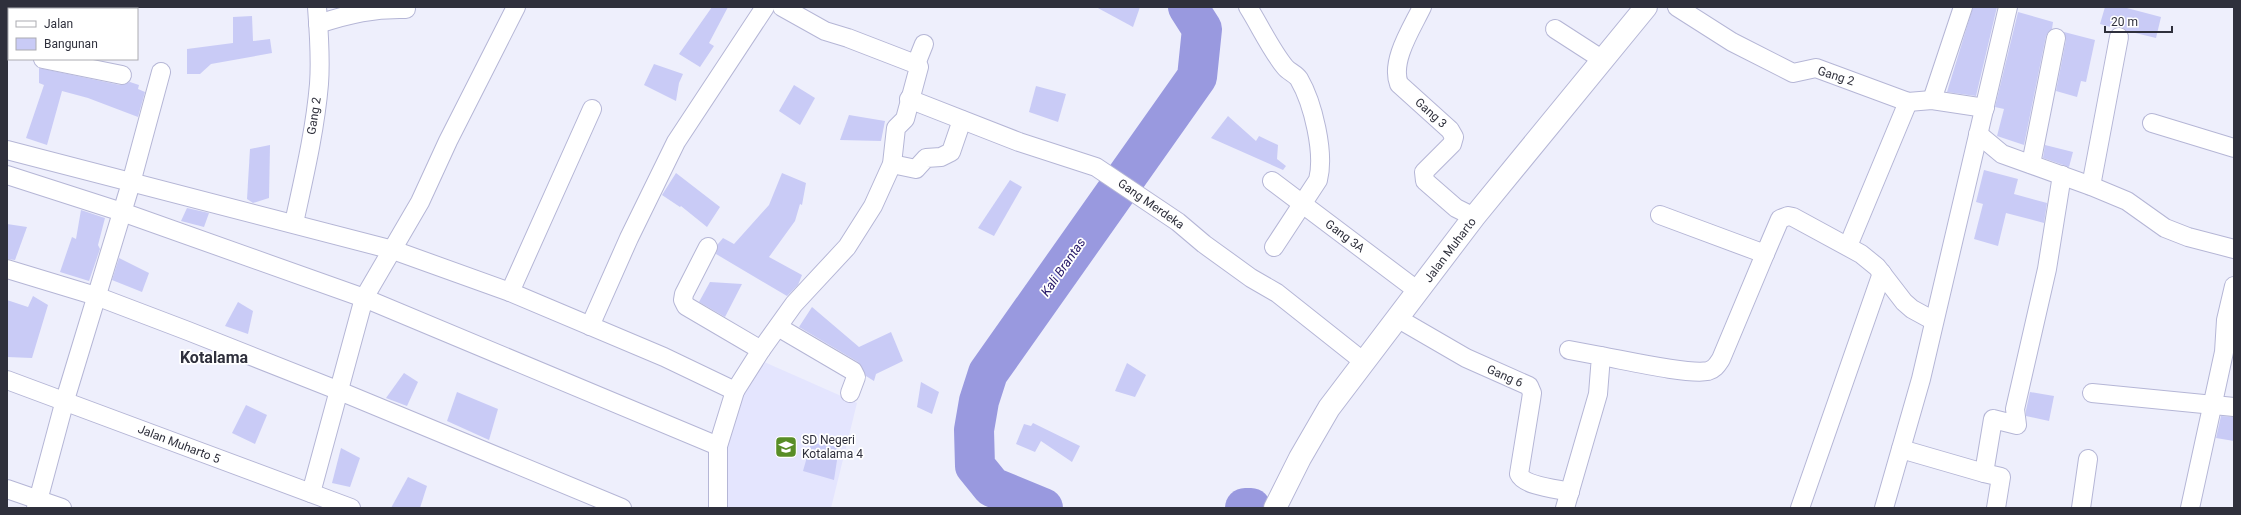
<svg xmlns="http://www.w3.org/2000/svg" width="2241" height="515" font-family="Roboto,sans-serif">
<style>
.built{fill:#e4e5fe}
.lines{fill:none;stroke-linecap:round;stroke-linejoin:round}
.river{stroke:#9999df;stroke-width:40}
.building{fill:#c9cbf6}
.minor-casing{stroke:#b5b6d6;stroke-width:20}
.primary-casing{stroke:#b5b6d6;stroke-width:24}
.minor{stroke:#fff;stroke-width:18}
.primary{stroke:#fff;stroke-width:22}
.labels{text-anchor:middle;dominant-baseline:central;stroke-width:3.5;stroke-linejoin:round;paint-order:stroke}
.street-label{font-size:12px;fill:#2f303c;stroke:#fff}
.poi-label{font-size:12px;fill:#2f303c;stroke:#fff;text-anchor:start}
.water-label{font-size:13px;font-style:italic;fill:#291b6a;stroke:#fff}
.district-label{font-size:16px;font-weight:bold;fill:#2f303c;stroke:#fff}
</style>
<rect width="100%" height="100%" fill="#eeeffc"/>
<path class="built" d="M760,360L857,403L831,508H723L722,480L728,430L740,393Z"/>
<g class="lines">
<g class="river">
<path d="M1043,508L992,487L975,466L974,430L979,401L988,373L1197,77L1202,29L1188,7"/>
<path d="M1245,508H1251"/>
</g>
</g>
<g class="building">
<path d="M712,7H728L709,43L714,46L700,67L679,54Z"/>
<path d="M1096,7H1140L1133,27Z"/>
<path d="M1973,7H1997L1976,96L1947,92Z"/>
<path d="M2105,7H2123L2161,17L2156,38L2127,31L2121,27L2114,28L2100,24Z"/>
<path d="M2018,12L2053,22L2052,29L2046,36L2024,145L1997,136L2004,109L1995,107Z"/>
<path d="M252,16L253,41L270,39L272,53L211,64L200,74H187V49L233,43V17Z"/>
<path d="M2064,32L2095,40L2086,82L2081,81L2077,97L2056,91L2066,40Z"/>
<path d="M654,64L683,74L679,83L676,101L644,85Z"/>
<path d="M39,68L120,85L130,82L139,85L138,89L145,92L138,117L88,98L62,91L47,145L26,138L44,85L39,83Z"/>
<path d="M794,85L815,98L800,125L779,111Z"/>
<path d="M1036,86L1066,94L1058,122L1029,112Z"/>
<path d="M849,115L885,121L881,141L840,140Z"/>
<path d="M1228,116L1256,141L1259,136L1278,145L1277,159L1286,166L1283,170L1211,138Z"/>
<path d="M270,145L269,198L253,203L247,199L250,149Z"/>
<path d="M2045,145L2073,152L2069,167L2043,158Z"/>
<path d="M1984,170L2018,179L2014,194L2047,203L2044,223L2006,213L1998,246L1974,239L1983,204L1976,202Z"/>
<path d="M676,173L720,207L707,227L681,206L680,207L662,195Z"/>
<path d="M782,173L806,183L802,205L800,204L795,221L769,257L802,275L798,285L787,296L716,254L718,244L723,238L734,244L769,205Z"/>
<path d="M1010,180L1022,187L994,236L978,228Z"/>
<path d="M187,208L209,213L204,227L181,221Z"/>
<path d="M81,210L105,218L98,245L100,249L89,281L60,272L72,237L76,239Z"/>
<path d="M7,224L27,227L15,260L7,259Z"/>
<path d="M119,258L149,273L142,292L112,280Z"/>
<path d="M710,282L742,284L725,317L699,302Z"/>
<path d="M33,296L48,305L32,358L7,357V300L28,307Z"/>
<path d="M238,302L253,311L248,334L225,326Z"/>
<path d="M812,307L859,347L891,332L903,361L876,374L874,381L866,376L858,362L799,327Z"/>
<path d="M1127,363L1146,375L1135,397L1115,391Z"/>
<path d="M404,373L418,382L407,406L386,398Z"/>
<path d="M921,382L939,392L932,414L917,407Z"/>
<path d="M457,392L498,409L489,440L447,421Z"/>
<path d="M2030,392L2054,396L2049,421L2026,416V410Z"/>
<path d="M246,405L267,415L255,444L232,433Z"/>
<path d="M2221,416L2234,417V441L2216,438Z"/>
<path d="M1033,423L1080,446L1072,462L1041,441L1035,452L1016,444L1024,424L1031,426Z"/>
<path d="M811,443L839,447L834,480L803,471Z"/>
<path d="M341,448L360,458L350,487L332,483Z"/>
<path d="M408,477L427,486L420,508H391Z"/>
</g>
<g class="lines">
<g class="minor-casing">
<g id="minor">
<path d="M1248,7C1260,26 1271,50 1285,67C1289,72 1296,74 1299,79C1313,103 1325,153 1318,180L1274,247"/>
<path d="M1422,7C1412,28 1390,61 1399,84L1450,130L1454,137L1452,144L1424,172L1425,181L1456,208L1474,217"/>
<path d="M1677,7L1732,42L1793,73L1816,68L1908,102L1932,100L1985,108"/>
<path d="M318,24C349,14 374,8 406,9"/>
<path d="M1555,29L1603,60"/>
<path d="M7,49H9"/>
<path d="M43,59L122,75"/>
<path d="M916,64L924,44"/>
<path d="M909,99L1019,142L1096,167L1178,222L1204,244L1251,278L1277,293L1364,362"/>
<path d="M1932,100L1963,7"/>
<path d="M2152,123L2234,148"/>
<path d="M1978,134L2002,154L2091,186L2127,201L2165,228L2188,237L2234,249"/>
<path d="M7,150L393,250L510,292L664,357L735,391L718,446V508"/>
<path d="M892,164L916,169L926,158L941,157L951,152L962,120"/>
<path d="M2031,164L2056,38"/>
<path d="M7,175L122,212L364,298L718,446"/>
<path d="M1272,181L1418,291"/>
<path d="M2091,186L2119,37"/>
<path d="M1660,215L1765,254L1780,219L1788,216L1793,217L1861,254L1877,267L1904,302L1912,309L1934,321"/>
<path d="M294,223C304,177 315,131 319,84C321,58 319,33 317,7"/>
<path d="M1848,246L1908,102"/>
<path d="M708,247L684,294L683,300L686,306L761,350L735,391"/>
<path d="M7,269L96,296L188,331L337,390L622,508"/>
<path d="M510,292L592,109"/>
<path d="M1397,318L1466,358L1529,386L1532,393L1531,400L1519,474C1524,486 1558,489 1570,492"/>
<path d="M590,326L629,238L676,142L765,7"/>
<path d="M778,327L853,371L856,377L850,393"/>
<path d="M761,350L794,304L847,247L873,206L892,164L896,128L905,119L919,67L918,65L848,38L825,31L782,7"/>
<path d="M1601,356C1624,360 1688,375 1708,371C1715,369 1717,365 1721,359L1765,254"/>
<path d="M7,380L351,508"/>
<path d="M2092,393L2234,407"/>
<path d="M1901,449L1984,473"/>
<path d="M7,489L62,508"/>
<path d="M311,493L364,298L420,202L448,141L516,7"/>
<path d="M36,508L65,400L131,183L161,72"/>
<path d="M1565,508L1598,394L1601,356L1569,350"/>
<path d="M1800,508L1882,273"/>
<path d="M1884,508L1921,379L2008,7"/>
<path d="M1996,508L2001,477L1984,473L1993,419L2017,425L2015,409L2047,269L2062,175"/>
<path d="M2081,508L2088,459"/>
<path d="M2190,508L2224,352L2226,320L2234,286"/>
</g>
</g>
<g class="primary-casing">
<path id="primary" d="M1275,508L1300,458L1329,408L1474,217L1646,7"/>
</g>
<use href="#minor" class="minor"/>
<use href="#primary" class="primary"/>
</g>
<defs>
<g id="school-square" transform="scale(1.15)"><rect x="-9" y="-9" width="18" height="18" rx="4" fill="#588d27" stroke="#fff"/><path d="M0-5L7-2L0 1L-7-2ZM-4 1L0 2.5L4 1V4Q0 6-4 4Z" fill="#fff"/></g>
</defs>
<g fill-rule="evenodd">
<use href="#school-square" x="786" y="447"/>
</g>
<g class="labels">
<g class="street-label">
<text transform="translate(1836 76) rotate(18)">Gang 2</text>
<text transform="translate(1431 113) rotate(42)">Gang 3</text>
<text transform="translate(314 116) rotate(-81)">Gang 2</text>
<text transform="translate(1151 204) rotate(35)">Gang Merdeka</text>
<text transform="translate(1345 236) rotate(37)">Gang 3A</text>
<text transform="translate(1450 250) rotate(-53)">Jalan Muharto</text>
<text transform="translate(1505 376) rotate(24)">Gang 6</text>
<text transform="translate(179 444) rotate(21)">Jalan Muharto 5</text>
</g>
<g class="poi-label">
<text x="802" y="440">SD Negeri<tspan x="802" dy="14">Kotalama 4</tspan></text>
</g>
<g class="water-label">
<text transform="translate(1063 267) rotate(-55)">Kali Brantas</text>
</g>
<g class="district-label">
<text x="214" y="357">Kotalama</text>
</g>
</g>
<rect width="2241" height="515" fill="none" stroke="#2f303c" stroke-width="16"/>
<rect x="8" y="8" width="130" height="52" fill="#ffffff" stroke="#acacb1"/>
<rect x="16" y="21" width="20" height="6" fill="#ffffff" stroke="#acacb1"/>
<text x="44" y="28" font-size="12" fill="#2f303c">Jalan</text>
<rect x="16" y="38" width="20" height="12" fill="#c9cbf6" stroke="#acacb1"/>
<text x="44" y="48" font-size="12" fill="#2f303c">Bangunan</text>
<path d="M2105 26v6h67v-6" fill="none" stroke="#2f303c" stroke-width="2"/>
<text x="2111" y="26" font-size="12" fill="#2f303c" stroke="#ffffff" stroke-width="3" paint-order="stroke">20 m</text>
</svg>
